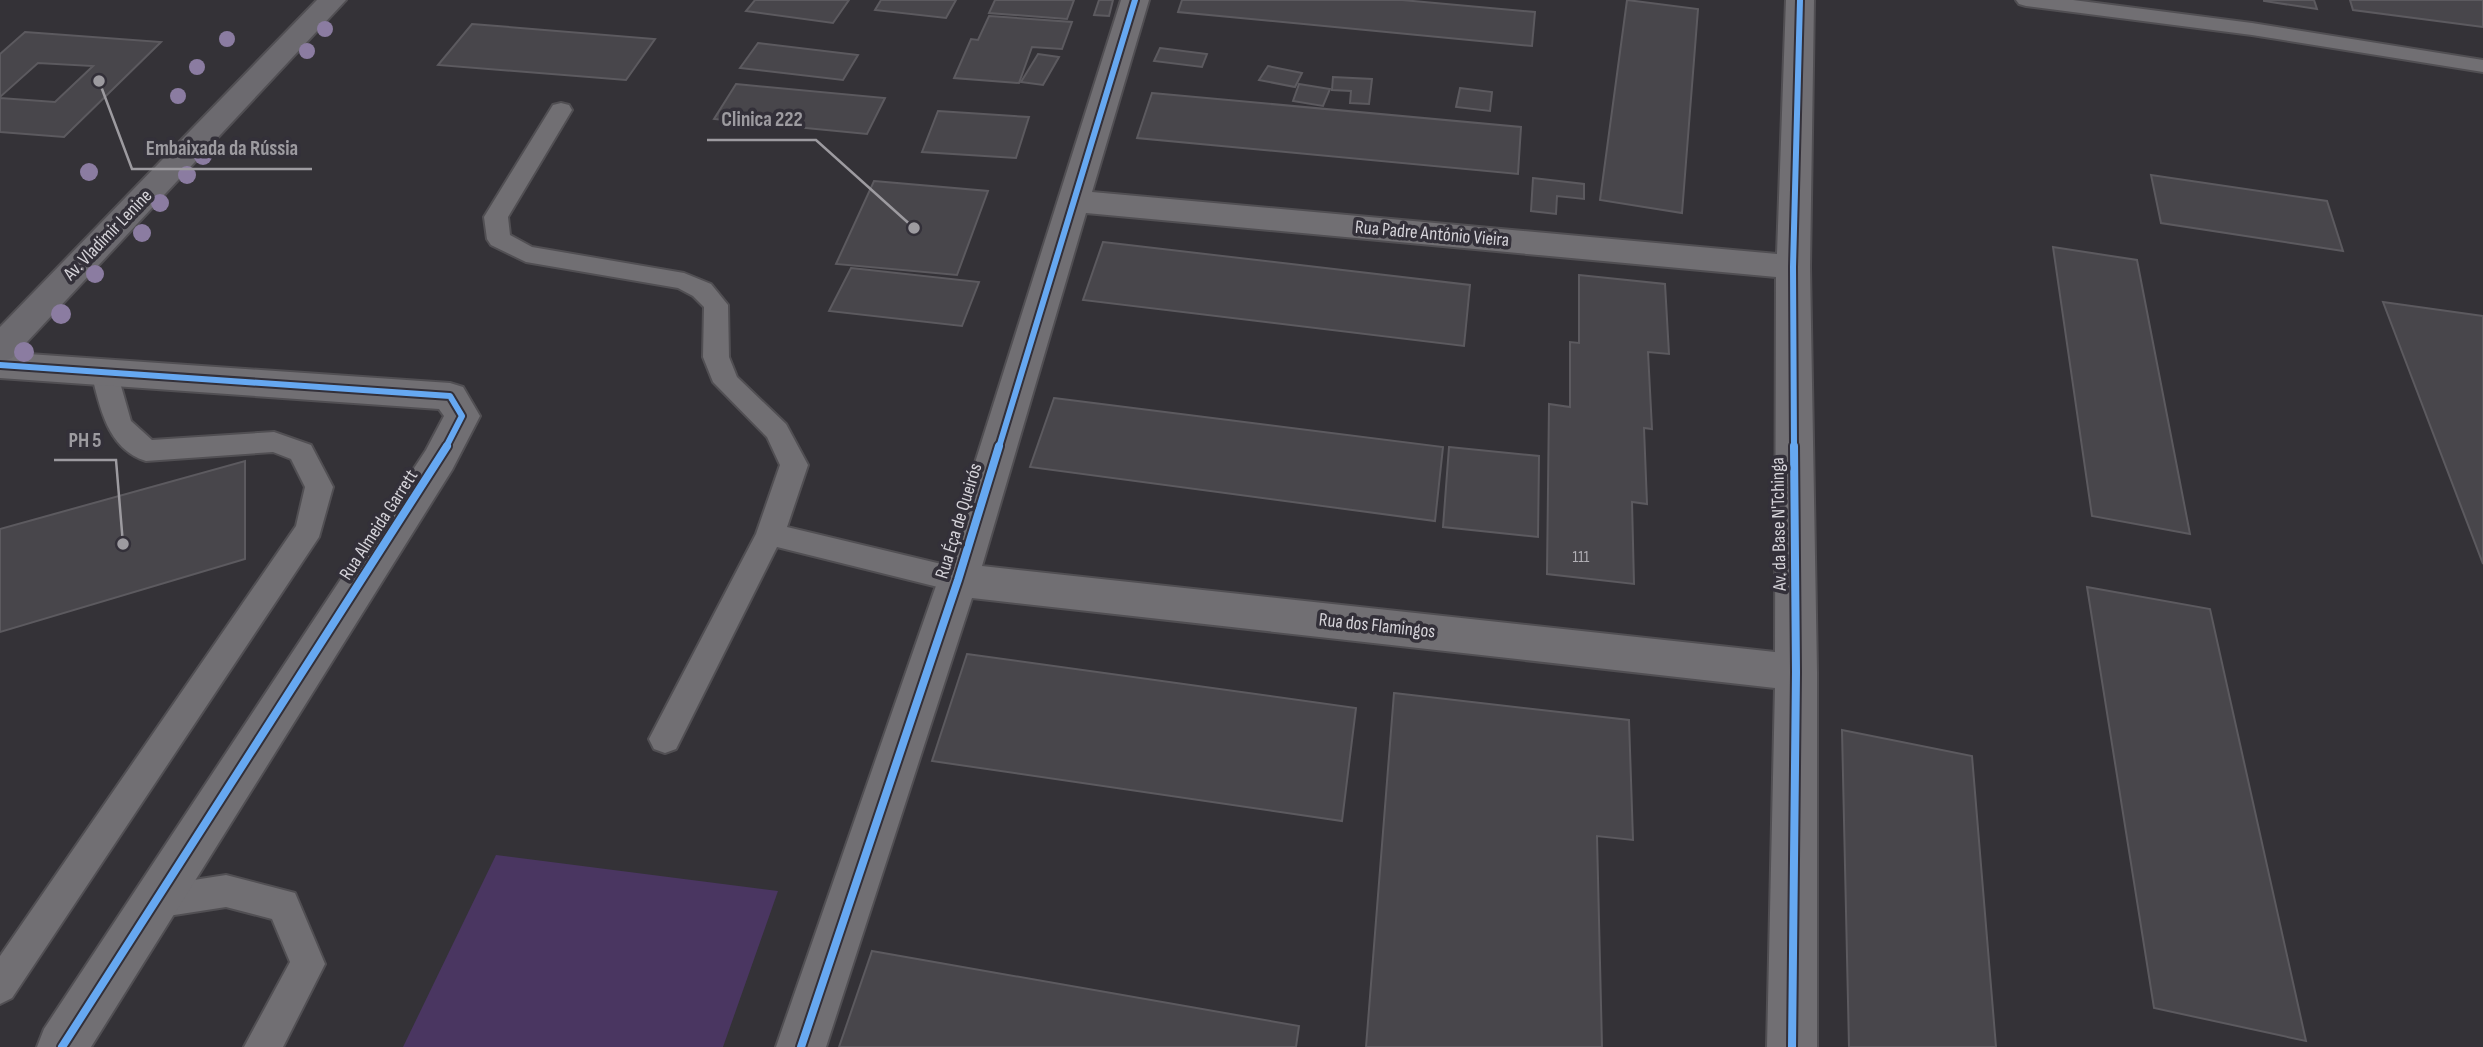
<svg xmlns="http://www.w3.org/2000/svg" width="2483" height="1047" font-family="'Sofia Sans Condensed',sans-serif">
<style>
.green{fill:#4a3661}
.building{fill:#48464b;stroke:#5c5a5f;stroke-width:2}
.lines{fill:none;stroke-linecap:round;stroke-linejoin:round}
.service-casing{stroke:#514f53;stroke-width:4}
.minor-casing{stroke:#514f53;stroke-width:4}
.secondary-casing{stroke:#514f53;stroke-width:4}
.service{fill:#716f73;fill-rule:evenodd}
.minor{fill:#716f73;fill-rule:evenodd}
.secondary{fill:#6c6a6f;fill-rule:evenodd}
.cycleway-far1-casing{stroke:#333039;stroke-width:10}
.cycleway-casing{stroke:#333039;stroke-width:12}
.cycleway-far1{stroke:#66a8f1;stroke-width:6}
.cycleway{stroke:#66a8f1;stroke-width:8}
.tree{fill:#8b7ca1}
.labels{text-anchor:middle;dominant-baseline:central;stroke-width:7;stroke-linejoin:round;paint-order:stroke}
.number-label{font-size:16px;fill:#b2b0b6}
.street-label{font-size:19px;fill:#d5d3d9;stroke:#333039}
.leader{fill:none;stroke:#9d9ba0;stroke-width:2.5}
.callout-dot{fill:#9d9ba0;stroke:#333039;stroke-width:2.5}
.callout-label{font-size:21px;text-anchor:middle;font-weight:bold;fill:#9d9ba0;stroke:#333039;stroke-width:7;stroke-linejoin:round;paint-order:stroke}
</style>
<rect width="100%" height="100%" fill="#343237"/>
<path class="green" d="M496,855L778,891L723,1047H403Z"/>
<g class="building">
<path d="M755,0H849L833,23L746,11Z"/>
<path d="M881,0H956L946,18L875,10Z"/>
<path d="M995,0H1074L1067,19L989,13Z"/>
<path d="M1099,0H1113L1109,16L1094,15Z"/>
<path d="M1182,0H1402L1535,12L1532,46L1178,12Z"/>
<path d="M1627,0L1698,9L1682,213L1600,200Z"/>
<path d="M2264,0H2314L2317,9L2264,1Z"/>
<path d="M2350,0H2483V27L2353,10Z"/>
<path d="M989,16L1072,22L1062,49L1032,47L1019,83L954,78L971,39L978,40Z"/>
<path d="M472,24L655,39L626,80L438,65Z"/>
<path d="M25,32L161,42L64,137L0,132V98L55,102L93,66L38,63L0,97V54Z"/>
<path d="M758,43L858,55L843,80L740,68Z"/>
<path d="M1160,48L1207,54L1202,67L1154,61Z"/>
<path d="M1038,54L1059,57L1043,85L1021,82Z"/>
<path d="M1268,66L1302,73L1295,87L1259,80Z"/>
<path d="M1333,77L1372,79L1369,104L1350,103L1351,91L1332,90Z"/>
<path d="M736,84L885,98L867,134L714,119Z"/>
<path d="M1299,84L1330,89L1323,106L1293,101Z"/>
<path d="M1460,88L1492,92L1490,111L1456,107Z"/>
<path d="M1152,93L1521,127L1518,174L1137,138Z"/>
<path d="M938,111L1029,117L1016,158L922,152Z"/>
<path d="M2151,175L2327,201L2343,251L2161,223Z"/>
<path d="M1533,178L1584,184V199L1557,196L1556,214L1531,211Z"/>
<path d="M874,181L988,191L957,275L836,264Z"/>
<path d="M1103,242L1470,285L1464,346L1083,300Z"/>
<path d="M2053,247L2137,260L2190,534L2092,516Z"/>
<path d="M851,268L979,282L962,326L829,311Z"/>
<path d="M1579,275L1665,284L1669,354L1648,352L1652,429L1644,428L1647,504L1632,502L1634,584L1547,574L1549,404L1570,407V342L1579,343Z"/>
<path d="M2383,302L2483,316V564Z"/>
<path d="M1054,398L1443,447L1435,521L1030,467Z"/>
<path d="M1449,447L1539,456L1538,537L1443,527Z"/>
<path d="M245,461V559L0,632V529Z"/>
<path d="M2087,587L2210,609L2306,1041L2154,1008Z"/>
<path d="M967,654L1356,708L1342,821L932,761Z"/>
<path d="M1394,693L1629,720L1633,840L1597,836L1602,1047H1366Z"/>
<path d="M1842,730L1972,756L1996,1047H1849Z"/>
<path d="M872,951L1299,1026L1296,1047H839Z"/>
</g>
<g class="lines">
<g class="service-casing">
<g id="service">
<path d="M2016,0H2073L2252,23L2483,60V72L2252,35L2026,6L2019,4Z"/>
<path d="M561,103L569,105L572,110L508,217L510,235L532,247L684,273L711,284L728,305L729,357L737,377L786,424L808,465L787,527L958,568L968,572L972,580L968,588L958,592L777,547L676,749L665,753L654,749L649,739L756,534L780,465L767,437L713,382L703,357L704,307L693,296L678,288L526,262L491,245L487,239L484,217L553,105Z"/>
<path d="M104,363L113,365L117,372L131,421L152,440L274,432L311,445L333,487L319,537L12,998L0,1004V956L296,526L305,487L291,459L273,452L146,461C107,449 100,407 91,372L95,365Z"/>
<path d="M226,875L295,893L325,964L283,1047H244L290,962L272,919L226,907L155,918L143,914L138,902L143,890L155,886Z"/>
</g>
</g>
<g class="minor-casing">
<g id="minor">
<path d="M1121,0H1149L1092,192L1777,254L1786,0H1814L1810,267L1817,672V1047H1767L1775,688L972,598L826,1047H776L938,580ZM1086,213L1776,277L1775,652L982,566Z"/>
<path d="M0,352L450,383L463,387L480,416L452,470L91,1047H37L44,1029L426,450L444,416L439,409L0,378Z"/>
</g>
</g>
<g class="secondary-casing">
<path id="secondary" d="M317,0H346L12,358L0,362V327Z"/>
</g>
<use href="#service" class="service"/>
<use href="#minor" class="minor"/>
<use href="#secondary" class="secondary"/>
<g class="cycleway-far1-casing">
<g id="cycleway-far1">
<path d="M0,365L450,396L462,416L446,447"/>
<path d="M999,447L1135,0"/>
<path d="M1794,447L1793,267L1800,0"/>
</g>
</g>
<g class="cycleway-casing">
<g id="cycleway">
<path d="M62,1047L447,446"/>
<path d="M801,1047L958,580L999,446"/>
<path d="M1792,1047L1796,672L1794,446"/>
</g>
</g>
<use href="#cycleway-far1" class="cycleway-far1"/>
<use href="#cycleway" class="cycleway"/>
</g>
<g class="tree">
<circle cx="325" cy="29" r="8"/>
<circle cx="227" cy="39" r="8"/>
<circle cx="307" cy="51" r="8"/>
<circle cx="197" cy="67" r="8"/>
<circle cx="178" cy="96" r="8"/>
<circle cx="203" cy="156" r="9"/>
<circle cx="89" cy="172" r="9"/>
<circle cx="187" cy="175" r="9"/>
<circle cx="160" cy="203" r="9"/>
<circle cx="142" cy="233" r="9"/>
<circle cx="95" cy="274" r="9"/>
<circle cx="61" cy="314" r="10"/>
<circle cx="24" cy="352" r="10"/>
</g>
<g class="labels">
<g class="number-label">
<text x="1581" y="557">111</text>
</g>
<g class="street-label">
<text transform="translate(1432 234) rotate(5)">Rua Padre António Vieira</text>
<text transform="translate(108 235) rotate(-46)">Av. Vladimir Lenine</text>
<text transform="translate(959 521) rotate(-73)">Rua Éça de Queirós</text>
<text transform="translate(1779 524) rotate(-91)">Av. da Base N'Tchinga</text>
<text transform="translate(379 525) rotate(-57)">Rua Almeida Garrett</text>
<text transform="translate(1377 626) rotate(6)">Rua dos Flamingos</text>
</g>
</g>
<path class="leader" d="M914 228L816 140H707M99 81L132 169H312M123 544L116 460H54"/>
<g class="callout-dot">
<circle cx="914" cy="228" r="7"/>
<circle cx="99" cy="81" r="7"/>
<circle cx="123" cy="544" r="7"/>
</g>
<g class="callout-label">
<text x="762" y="126">Clinica 222</text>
<text x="222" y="155">Embaixada da Rússia</text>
<text x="85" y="447">PH 5</text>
</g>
</svg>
